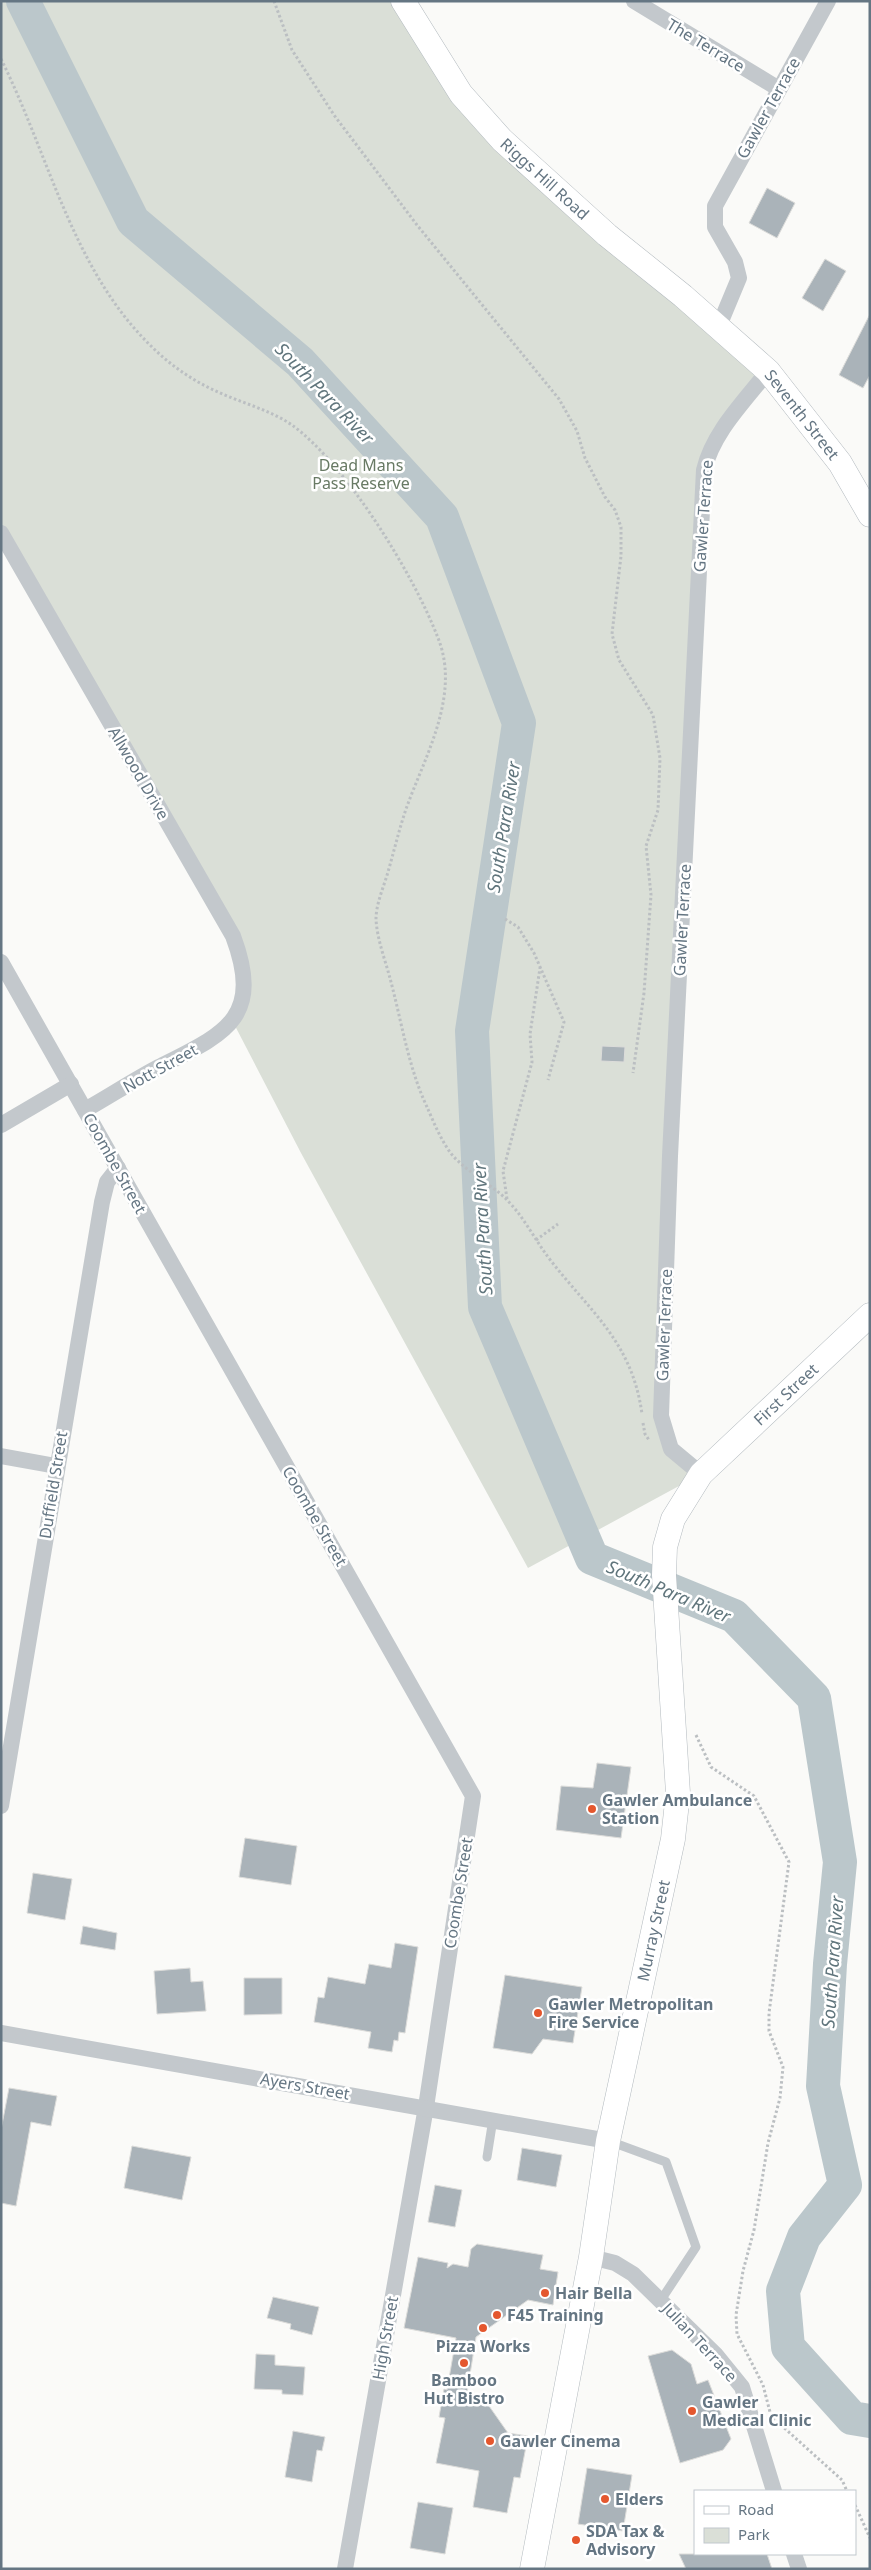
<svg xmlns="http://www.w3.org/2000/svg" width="871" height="2570" font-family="'Noto Sans',sans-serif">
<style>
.green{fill:#dadfd7}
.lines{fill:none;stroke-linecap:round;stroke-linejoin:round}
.river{stroke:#bbc7cb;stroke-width:34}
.building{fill:#aab3b9;stroke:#dcdcda}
.secondary-casing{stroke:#b3babf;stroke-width:25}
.path{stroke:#bbbfc2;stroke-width:3;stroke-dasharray:2.5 2.5;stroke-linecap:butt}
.lane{stroke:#c3c8cc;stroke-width:9}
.street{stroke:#c3c8cc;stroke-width:16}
.secondary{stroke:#fff;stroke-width:24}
.poi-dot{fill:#e4572e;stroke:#fff;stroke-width:2}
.labels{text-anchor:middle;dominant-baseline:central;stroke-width:5;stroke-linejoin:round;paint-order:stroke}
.street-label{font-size:16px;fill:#657683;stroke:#fff}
.park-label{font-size:16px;fill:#687a64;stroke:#fff}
.poi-label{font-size:16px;font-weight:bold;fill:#657683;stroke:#fff;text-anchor:start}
.water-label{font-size:18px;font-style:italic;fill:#60757c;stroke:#fff}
</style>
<rect width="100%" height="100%" fill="#fafaf8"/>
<path class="green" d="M1,1H403L461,94L768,371L708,452L661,1416L671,1449L701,1474L528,1568L301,1153L233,1022L241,958L1,533Z"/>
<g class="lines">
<path class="river" d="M23,1L133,221L300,362L442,517L519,723L472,1031L485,1307L592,1558L734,1616L814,1698L840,1862L830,1964L823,2086L845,2185L804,2237L783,2291L788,2347L852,2418L870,2421"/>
</g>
<g class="building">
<path d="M767,188L795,203L777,238L749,223Z"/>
<path d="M825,259L846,271L823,311L802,298Z"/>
<path d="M870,314V375L863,388L839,375Z"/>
<path d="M602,1046L625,1047L624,1062L601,1061Z"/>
<path d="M597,1763L631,1767L621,1838L556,1830L561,1786L593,1788Z"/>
<path d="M245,1838L297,1846L291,1885L239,1877Z"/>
<path d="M33,1873L72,1879L65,1920L27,1913Z"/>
<path d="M83,1926L117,1933L115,1950L80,1944Z"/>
<path d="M395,1943L418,1947L405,2033L399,2032L398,2041L394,2040L392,2052L368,2048L371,2032L314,2022L318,1997L324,1998L328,1977L365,1984L369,1964L391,1968Z"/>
<path d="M190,1968L191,1982L203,1981L206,2011L157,2014L154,1971Z"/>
<path d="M505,1975L582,1987L573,2043L543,2039L532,2054L493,2048Z"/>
<path d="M244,1978H282V2014L244,2015Z"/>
<path d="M9,2088L57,2096L51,2126L31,2122L16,2206L1,2203V2130Z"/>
<path d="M132,2146L191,2157L182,2200L124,2188Z"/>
<path d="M522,2148L562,2155L556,2187L517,2180Z"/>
<path d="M435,2185L462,2190L455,2227L428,2222Z"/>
<path d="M477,2244L543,2255L540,2269L558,2272L553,2305L528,2300L476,2337L467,2393L482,2396L508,2433L528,2436L520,2478L514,2477L507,2513L473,2507L479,2471L436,2463L445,2418L439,2417L444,2389L447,2390L456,2338L404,2328L418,2257L448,2263L447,2268L453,2264L468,2267L471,2249Z"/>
<path d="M273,2297L319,2307L312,2335L290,2329L291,2324L267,2318Z"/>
<path d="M672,2350L691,2364L697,2384L708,2380L731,2439L723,2450L680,2463L648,2356Z"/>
<path d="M256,2354L275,2355V2365L305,2367L303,2395L282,2394V2390L254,2389Z"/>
<path d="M293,2431L325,2437L322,2451L317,2450L312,2482L285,2477Z"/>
<path d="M587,2468L632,2475L623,2531L578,2524Z"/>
<path d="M418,2502L453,2508L445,2554L410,2548Z"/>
<path d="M679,2554H767L772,2569H686Z"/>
</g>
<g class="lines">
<g class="secondary-casing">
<g id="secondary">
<path id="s1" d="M403,1L461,94L502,140L607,235L683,296L768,371L840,463L870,515"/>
<path id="s2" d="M532,2569L591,2257L608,2141L673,1839L678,1793L664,1575L665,1547L673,1519L701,1474L870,1315"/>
</g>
</g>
<g class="path">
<path d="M274,1L292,50L334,115L417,225L559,399L577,431L585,458L605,497L615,510L621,527V556L612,634L619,660L653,715L660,758L658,810L646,846L651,895L644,993L633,1073"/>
<path d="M1,59C49,155 72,269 151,346C170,365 193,381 218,392C242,403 270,410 292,425C346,464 414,575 438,638C461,695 425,756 406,809C399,830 394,851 388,872C384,886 376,904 376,919C377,940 386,962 391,982C402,1024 409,1069 427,1107C434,1123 443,1145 454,1157C469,1173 489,1183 505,1198C522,1214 534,1238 548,1257C590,1312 632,1341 642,1414"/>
<path d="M505,919L518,927L534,953L564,1022L548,1080"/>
<path d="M507,1199L503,1171L532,1062L530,1034L540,968"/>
<path d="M536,1240L558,1224"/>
<path d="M643,1423L645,1434L649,1440"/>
<path d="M696,1735L711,1767L754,1796L789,1862L769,2013V2031L783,2067L780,2098L768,2143L754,2230L743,2271L736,2315L737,2334L763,2385L771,2416L842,2480L847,2491"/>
<path d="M855,2505L870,2538"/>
</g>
<g class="lane">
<path d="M609,2141L666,2162L696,2247L661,2300"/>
<path d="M487,2157L493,2119"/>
</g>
<g class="street">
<path d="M634,1L779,89"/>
<path d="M719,326L739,278L735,262L715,227V206L828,1"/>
<path d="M1,533L233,936C264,1019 224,1034 159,1067C134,1080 110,1096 85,1110"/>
<path d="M1,962L473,1796L426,2107L345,2569"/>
<path d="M1,1125L71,1084"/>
<path d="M1,1456L56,1466"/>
<path d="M701,1474L671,1449L661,1416L670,1156L704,470C713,432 744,402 768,371"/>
<path d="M1,1806L102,1202L107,1182L118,1168"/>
<path d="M1,2033L608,2141"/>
<path d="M591,2257L615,2263L633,2274L716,2355L742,2387L774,2491"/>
<path d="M794,2554L799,2569"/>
</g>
<use href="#secondary" class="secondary"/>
</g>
<g class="poi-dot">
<circle cx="592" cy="1809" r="5"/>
<circle cx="538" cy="2013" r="5"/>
<circle cx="545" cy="2293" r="5"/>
<circle cx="497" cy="2315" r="5"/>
<circle cx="483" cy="2328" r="5"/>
<circle cx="464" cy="2363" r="5"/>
<circle cx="692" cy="2411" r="5"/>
<circle cx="490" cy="2441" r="5"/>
<circle cx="605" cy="2499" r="5"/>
<circle cx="576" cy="2540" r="5"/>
</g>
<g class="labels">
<g class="street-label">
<text transform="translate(706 45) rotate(31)">The Terrace</text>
<text transform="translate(768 108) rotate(-61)">Gawler Terrace</text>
<text stroke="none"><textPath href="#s1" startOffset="229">Riggs Hill Road</textPath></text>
<text stroke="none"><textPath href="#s1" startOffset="579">Seventh Street</textPath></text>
<text transform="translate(703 516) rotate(-86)">Gawler Terrace</text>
<text transform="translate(139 773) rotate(60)">Allwood Drive</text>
<text transform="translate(682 920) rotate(-87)">Gawler Terrace</text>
<text transform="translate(160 1068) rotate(-29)">Nott Street</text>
<text transform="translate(115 1163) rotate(61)">Coombe Street</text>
<text transform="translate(664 1325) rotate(-88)">Gawler Terrace</text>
<text stroke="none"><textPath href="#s2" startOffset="1235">First Street</textPath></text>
<text transform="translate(53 1485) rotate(-81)">Duffield Street</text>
<text transform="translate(315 1516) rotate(60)">Coombe Street</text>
<text transform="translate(458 1893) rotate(-81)">Coombe Street</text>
<text stroke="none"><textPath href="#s2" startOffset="650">Murray Street</textPath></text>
<text transform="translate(305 2086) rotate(10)">Ayers Street</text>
<text transform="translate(385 2338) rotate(-80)">High Street</text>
<text transform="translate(700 2342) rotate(47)">Julian Terrace</text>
</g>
<g class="park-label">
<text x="361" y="465">Dead Mans<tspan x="361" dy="18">Pass Reserve</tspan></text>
</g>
<g class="poi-label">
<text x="602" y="1800">Gawler Ambulance<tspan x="602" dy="18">Station</tspan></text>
<text x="548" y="2004">Gawler Metropolitan<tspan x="548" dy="18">Fire Service</tspan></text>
<text x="555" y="2293">Hair Bella</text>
<text x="507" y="2315">F45 Training</text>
<text x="483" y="2346" text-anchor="middle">Pizza Works</text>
<text x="464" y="2380" text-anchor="middle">Bamboo<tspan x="464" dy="18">Hut Bistro</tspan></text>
<text x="702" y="2402">Gawler<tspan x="702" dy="18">Medical Clinic</tspan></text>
<text x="500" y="2441">Gawler Cinema</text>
<text x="615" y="2499">Elders</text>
<text x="586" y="2531">SDA Tax &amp;<tspan x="586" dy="18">Advisory</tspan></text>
</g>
<g class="water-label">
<text transform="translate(325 393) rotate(46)">South Para River</text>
<text transform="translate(503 827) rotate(-81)">South Para River</text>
<text transform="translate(482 1229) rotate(-93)">South Para River</text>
<text transform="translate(669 1591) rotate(23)">South Para River</text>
<text transform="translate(832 1962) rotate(-86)">South Para River</text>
</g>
</g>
<rect width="871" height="2570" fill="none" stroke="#657683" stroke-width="5"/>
<rect x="694" y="2490" width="162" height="65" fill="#ffffff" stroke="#c1c8cd"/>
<rect x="704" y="2506" width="25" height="8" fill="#ffffff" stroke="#c1c8cd"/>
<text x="738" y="2515" font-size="15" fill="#657683">Road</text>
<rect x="704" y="2528" width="25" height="15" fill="#dadfd7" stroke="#c1c8cd"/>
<text x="738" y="2540" font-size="15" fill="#657683">Park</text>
</svg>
